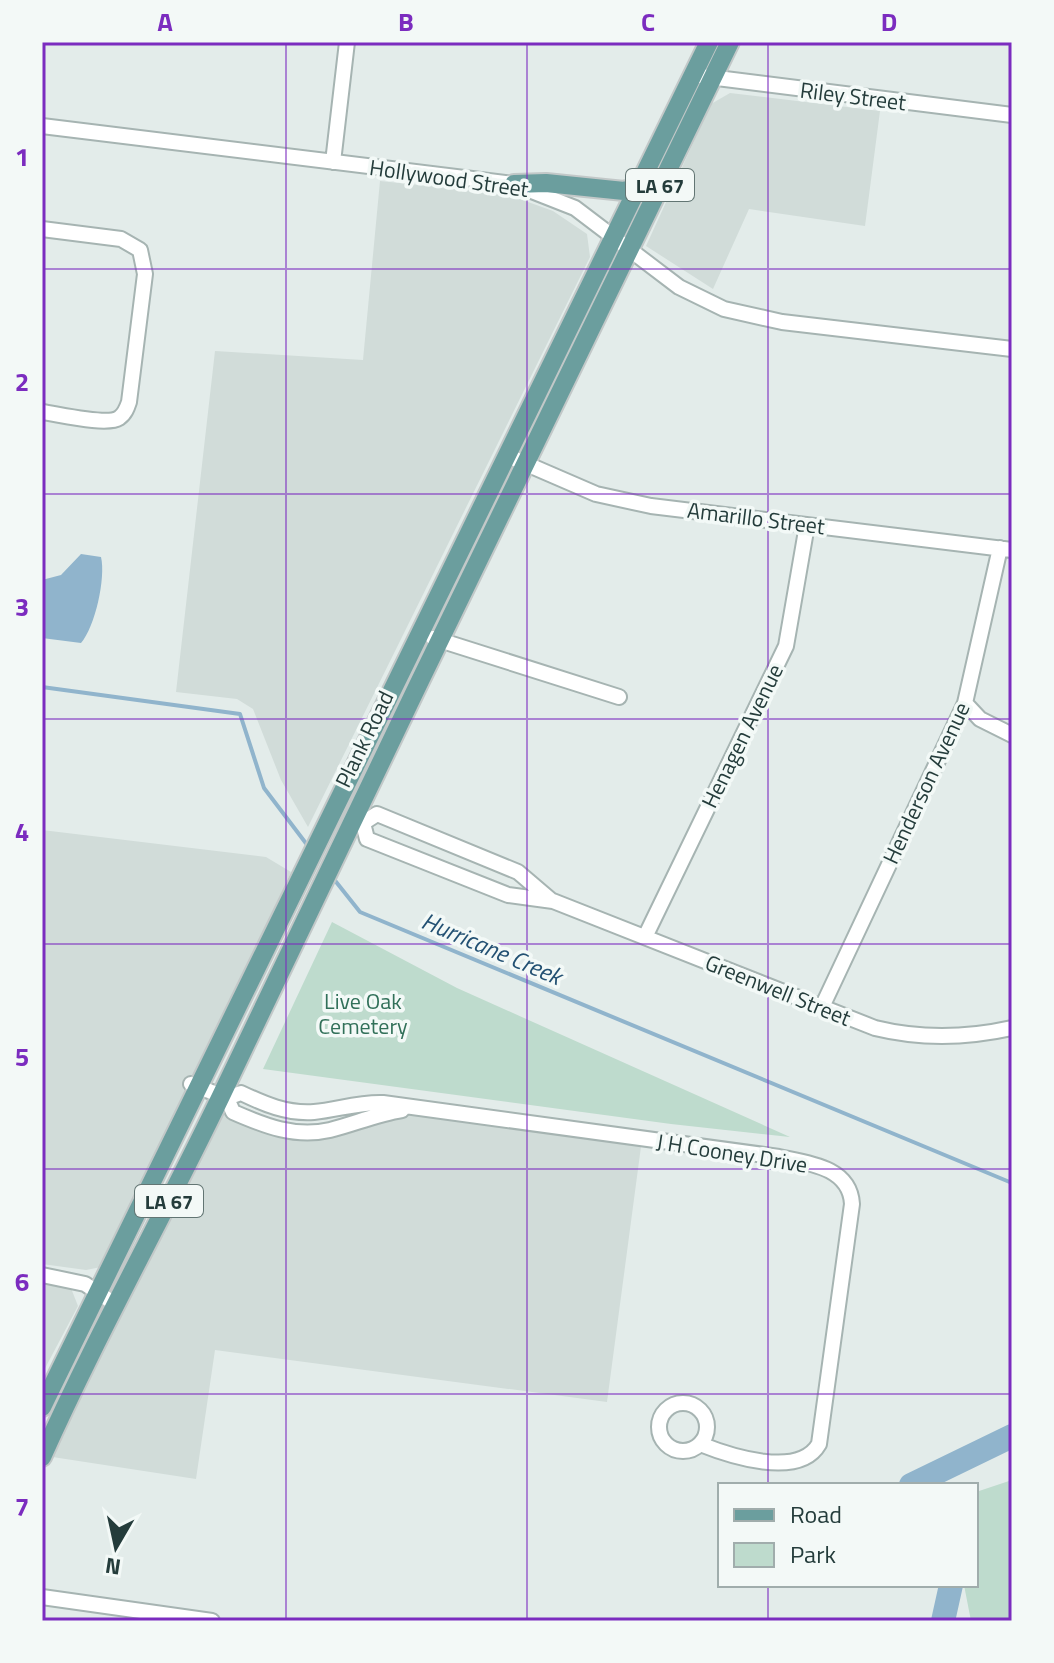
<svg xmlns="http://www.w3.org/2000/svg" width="1054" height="1663" font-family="'Titillium Web',sans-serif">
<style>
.built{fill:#d1dcd9}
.green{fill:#bedbcd}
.water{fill:#90b4cc}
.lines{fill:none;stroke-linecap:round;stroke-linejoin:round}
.stream{stroke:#90b4cc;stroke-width:4}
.river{stroke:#90b4cc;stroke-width:24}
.minor-casing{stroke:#a6b4b2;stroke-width:18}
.major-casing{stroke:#c2c8c8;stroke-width:22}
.minor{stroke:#fff;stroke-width:14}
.major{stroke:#6b9e9e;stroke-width:18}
.grid{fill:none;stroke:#7b2cbf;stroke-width:2;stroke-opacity:0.55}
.labels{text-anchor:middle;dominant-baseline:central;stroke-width:7;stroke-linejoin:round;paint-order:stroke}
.shield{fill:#f3f9f7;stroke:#627573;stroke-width:2}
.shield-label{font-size:20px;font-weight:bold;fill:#243c3b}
.street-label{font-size:22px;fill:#243c3b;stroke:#f3f9f7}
.park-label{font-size:22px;fill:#317059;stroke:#f3f9f7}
.water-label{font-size:24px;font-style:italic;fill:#235173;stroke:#f3f9f7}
.neatline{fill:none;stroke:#7b2cbf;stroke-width:3}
.grid-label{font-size:26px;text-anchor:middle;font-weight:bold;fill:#7b2cbf}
</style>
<rect width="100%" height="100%" fill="#e3ecea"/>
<path class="built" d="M730 93 880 111 865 226 749 209 713 289 646 246 711 104Z
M380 181 506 194 553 211 587 234 590 257 308 827 281 780 253 709 237 699 176 692 215 351 363 360Z
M42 830 266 857 291 872 168 1139 101 1267 86 1270 42 1264Z
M218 1105 317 1132 414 1108 642 1139 607 1402 215 1350 196 1479 46 1456Z
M42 1275 67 1278 78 1306 42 1374Z"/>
<path class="green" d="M332 922 457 988 790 1137 671 1124 263 1069Z
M1012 1480V1621H971L964 1585H976V1492Z"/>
<path class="water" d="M81 554 101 557C106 578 95 627 81 643L42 638V580L61 575Z"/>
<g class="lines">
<path class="stream" d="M42 687 240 714 264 788 308 846
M333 878 360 912 1012 1183"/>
<path class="river" d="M911 1485 1012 1436
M943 1621 951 1585"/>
<defs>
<path id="minor" d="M693 75 1012 115
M42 126 514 184 575 208 679 287 724 309 782 322 1012 349
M333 162 347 42
M42 229 121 239 140 250 145 274 129 402C127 408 125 414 119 418 107 426 58 414 42 412
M515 459 596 494 651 506 1012 550
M433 638 619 697
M965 703 980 719 1012 735
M363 823 367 839 508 895 553 901 875 1028C920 1039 967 1038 1012 1028
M363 823 377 814 518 872 552 901
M645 937 786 646 807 525
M822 1007 965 703 1000 548
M191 1084 227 1098 241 1093C264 1104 287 1114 314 1112 337 1110 358 1102 383 1103L779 1157C808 1163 850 1167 852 1204L819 1444C799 1479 730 1456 700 1444
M227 1098 233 1112C265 1126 295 1138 330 1130 354 1124 377 1114 402 1110
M42 1275 85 1284 115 1304
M659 1427a24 24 0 1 1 48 0a24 24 0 1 1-48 0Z
M42 1597 212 1621"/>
<path id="major" d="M514 184 546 183 624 191 639 187
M42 1407 709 42
M42 1457C97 1334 163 1217 221 1096 389 744 559 392 730 42"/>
</defs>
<use href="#minor" class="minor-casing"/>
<use href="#major" class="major-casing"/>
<use href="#minor" class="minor"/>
<use href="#major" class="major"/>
</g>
<path class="grid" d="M286 42V1621M527 42V1621M768 42V1485M42 269H1012M42 494H1012M42 719H1012M42 944H1012M42 1169H1012M42 1394H1012M768 1585V1621"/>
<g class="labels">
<g class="shield">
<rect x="626" y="169" width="68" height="32" rx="6"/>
<rect x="135" y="1185" width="68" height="32" rx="6"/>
</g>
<g class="shield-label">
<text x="660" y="185">LA 67</text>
<text x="169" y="1201">LA 67</text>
</g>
<g class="street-label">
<text transform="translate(853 96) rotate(7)">Riley Street</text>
<text transform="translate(449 178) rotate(8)">Hollywood Street</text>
<text transform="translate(756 518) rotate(7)">Amarillo Street</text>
<text transform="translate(742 736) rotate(-64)">Henagen Avenue</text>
<text transform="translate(364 739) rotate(-64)">Plank Road</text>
<text transform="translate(926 783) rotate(-65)">Henderson Avenue</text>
<text transform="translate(778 990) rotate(22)">Greenwell Street</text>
<text transform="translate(732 1153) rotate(9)">J H Cooney Drive</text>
</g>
<g class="park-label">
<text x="363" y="1001">Live Oak<tspan x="363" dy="25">Cemetery</tspan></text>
</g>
<g class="water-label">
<text transform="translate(492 948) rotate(23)">Hurricane Creek</text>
</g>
</g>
<rect width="1054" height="1663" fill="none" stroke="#f3f9f7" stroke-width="88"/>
<rect x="718" y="1483" width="260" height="104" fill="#f3f9f7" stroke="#a0adac" stroke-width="2"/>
<rect x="734" y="1509" width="40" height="12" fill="#6b9e9e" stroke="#a0adac" stroke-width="2"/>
<text x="790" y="1523" font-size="24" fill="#243c3b">Road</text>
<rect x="734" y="1543" width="40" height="24" fill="#bedbcd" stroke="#a0adac" stroke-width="2"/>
<text x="790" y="1563" font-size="24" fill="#243c3b">Park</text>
<g transform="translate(116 1547) rotate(189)" stroke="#f3f9f7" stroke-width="6" paint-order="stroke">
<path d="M0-6L14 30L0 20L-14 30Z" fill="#243c3b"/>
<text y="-12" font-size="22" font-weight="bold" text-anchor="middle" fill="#243c3b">N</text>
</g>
<rect x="44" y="44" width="966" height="1575" class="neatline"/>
<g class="grid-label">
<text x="165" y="31">A</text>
<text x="406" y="31">B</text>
<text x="648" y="31">C</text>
<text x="889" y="31">D</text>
<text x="22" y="166">1</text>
<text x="22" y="391">2</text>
<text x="22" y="616">3</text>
<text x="22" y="841">4</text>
<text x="22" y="1066">5</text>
<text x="22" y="1291">6</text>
<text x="22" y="1516">7</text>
</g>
</svg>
